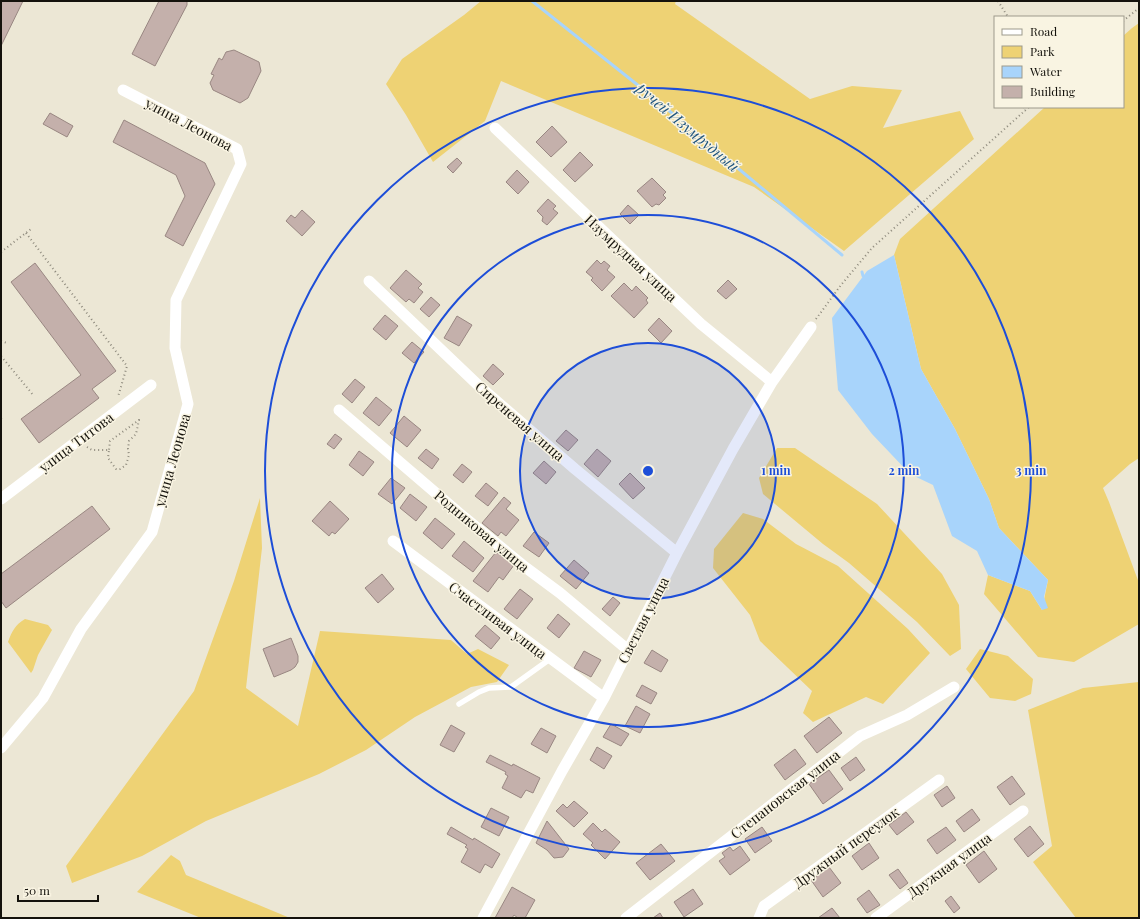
<svg xmlns="http://www.w3.org/2000/svg" width="1140" height="919" font-family="'Playfair Display',serif">
<style>
.green{fill:#eed274}
.water{fill:#a8d4fb}
.lines{fill:none;stroke-linecap:round;stroke-linejoin:round}
.stream{stroke:#a8d4fb;stroke-width:3}
.building{fill:#c4b0ab;stroke:#998782}
.path{stroke:#8e8a7d;stroke-width:2;stroke-dasharray:1 3;stroke-linecap:butt}
.lane{stroke:#fff;stroke-width:5.5}
.street{stroke:#fff;stroke-width:11}
.ring{fill:none;stroke:#1d4ed8;stroke-width:2}
.labels{text-anchor:middle;dominant-baseline:central;stroke-width:3;stroke-linejoin:round;paint-order:stroke}
.street-label{font-size:14px;fill:#14120c;stroke:#f9f4e2}
.water-label{font-size:15px;font-style:italic;fill:#1f557f;stroke:#f9f4e2}
.centre{fill:#1d4ed8;stroke:#f9f4e2;stroke-width:2}
.ring-label{font-size:12px;text-anchor:middle;font-weight:bold;fill:#1d4ed8;stroke:#f9f4e2;stroke-width:3;stroke-linejoin:round;paint-order:stroke}
</style>
<rect width="100%" height="100%" fill="#ece7d5"/>
<path class="green" d="M481 1H676L675 4 810 99 852 86 902 90 883 128 960 111 974 139 844 251 754 187 501 81 485 121 433 162 406 115 386 84 402 59 464 15Z
M1139 23V458L1130 464 1103 488 1109 502 1139 583V624L1074 662 1038 657 984 594 988 575 1030 591 1042 610 1048 580 999 528 989 499 955 429 921 369 894 255 900 239 1045 107H1123V36L1132 28Z
M777 448H795L877 504 942 574 959 605 961 649 950 656 917 622 849 563 823 544 763 494 759 478Z
M260 498 262 548 246 688 298 726 320 631 451 640 467 654 478 649 509 665 497 682 471 687 415 717 366 750 319 774 206 821 142 856 72 883 66 866 194 691 234 581Z
M743 513 763 519 796 544 838 566 908 629 930 653 883 704 866 697 813 722 803 713 812 691 760 641 750 615 713 568 714 549Z
M25 619 48 625 52 630 38 655 33 670 31 673 8 642C12 631 15 625 25 619Z
M980 649 1008 656 1033 679 1031 694 1015 701 990 698 966 669Z
M1139 682V918H1076L1033 862 1052 846 1028 710 1083 688Z
M171 855 180 861 186 875 290 918H201L137 892Z"/>
<path class="water" d="M894 255 921 369 955 429 989 499 999 528 1048 580 1044 597 1048 608 1042 610 1030 591 988 575 977 551 952 536 933 485 910 474 872 434 838 390 832 318 867 271Z"/>
<g class="lines">
<path class="stream" d="M532 1 649 94 842 255
M862 272 863 276"/>
</g>
<path class="building" d="M1 1H23L1 46Z
M159 1H187V5L155 66 132 54Z
M234 50 259 62 261 71 248 98 240 103 213 90 210 83 214 75 211 74 219 58 222 60 226 52Z
M50 113 73 126 67 137 43 124Z
M124 120 205 163 215 184 183 246 165 236 185 196 176 175 113 142Z
M552 126 567 142 551 157 536 142Z
M580 152 593 165 575 182 563 170Z
M457 158 462 163 453 173 447 167Z
M517 170 529 182 518 194 506 182Z
M652 178 666 192 663 195 666 198 659 205 656 204 652 207 637 191Z
M548 199 556 206 553 209 558 213 547 225 542 221 543 217 537 211Z
M628 205 639 215 630 224 620 214Z
M302 210 315 222 302 236 286 221 291 215 295 218Z
M597 260 601 264 604 261 610 266 607 270 615 277 602 291 591 280 593 278 586 272Z
M35 263 116 371 92 389 99 398 39 443 21 419 81 375 11 282Z
M406 270 422 284 418 288 423 292 414 303 409 299 406 302 390 288Z
M728 280 737 289 726 299 717 291Z
M624 283 632 291 636 286 648 298 646 300 648 303 634 318 611 296Z
M431 297 440 305 429 317 420 309Z
M385 315 398 326 386 340 373 329Z
M457 316 472 325 459 346 444 338Z
M659 318 672 331 661 343 648 330Z
M412 342 424 352 414 363 402 353Z
M493 364 504 374 493 385 483 376Z
M355 379 365 387 352 403 342 394Z
M376 397 392 410 379 426 363 413Z
M404 416 421 430 407 447 390 433Z
M566 430 578 440 568 451 556 441Z
M335 434 342 439 334 449 327 444Z
M426 449 439 459 432 469 418 458Z
M597 449 611 461 598 477 584 464Z
M359 451 374 462 363 476 349 465Z
M544 461 556 472 546 484 533 473Z
M462 464 472 472 463 483 453 475Z
M630 473 645 488 633 499 619 484Z
M391 478 405 488 392 504 378 494Z
M486 483 498 493 488 506 475 496Z
M410 494 427 507 416 521 400 508Z
M504 497 511 503 506 509 519 520 506 536 501 532 498 536 482 523Z
M330 501 349 519 335 534 332 532 329 536 312 521Z
M92 506 110 529 6 608 1 601V574Z
M435 518 455 534 442 549 423 533Z
M534 532 549 543 539 557 523 546Z
M464 541 484 558 473 572 452 556Z
M496 552 514 565 503 580 499 577 488 592 473 581Z
M574 560 589 573 576 589 560 576Z
M382 574 394 589 378 603 365 588Z
M520 589 533 599 517 619 504 609Z
M613 597 620 603 610 616 602 609Z
M558 614 570 624 559 638 547 628Z
M485 625 500 638 491 649 475 636Z
M291 638 298 656V662L295 667 291 670 274 677 263 649Z
M652 650 668 660 661 672 644 663Z
M584 651 601 660 591 677 574 668Z
M642 685 657 693 651 704 636 696Z
M636 706 650 714 640 733 625 726Z
M829 717 842 733 817 753 804 736Z
M611 724 629 734 621 746 603 737Z
M451 725 465 733 454 752 440 745Z
M541 728 556 736 547 753 531 744Z
M597 747 612 756 604 769 590 760Z
M795 749 806 764 785 780 774 765Z
M490 755 512 766 513 764 540 778 533 793 526 790 521 798 502 788 508 776 505 774 506 772 486 762Z
M856 757 865 770 850 781 841 768Z
M829 770 843 789 823 804 809 784Z
M1012 776 1025 794 1010 805 997 787Z
M947 786 955 798 942 807 934 795Z
M574 801 588 813 574 827 556 811 563 804 567 808Z
M491 808 509 817 499 836 481 827Z
M972 809 980 820 964 832 956 821Z
M906 812 914 822 897 835 889 825Z
M547 821 569 849 563 857 554 858 547 850 536 843Z
M593 823 602 832 605 829 620 842 605 859 591 845 593 843 583 834Z
M1030 826 1044 844 1028 857 1014 839Z
M451 827 473 840 474 838 500 854 492 868 485 864 480 873 461 862 468 849 465 847 467 845 447 834Z
M762 827 772 841 755 853 745 839Z
M946 827 956 840 937 854 927 840Z
M869 843 879 858 862 870 852 856Z
M661 844 675 861 650 880 636 863Z
M740 846 750 860 730 875 719 861 725 857 722 853 730 847 733 851Z
M984 851 997 869 979 883 966 865Z
M829 867 841 883 823 897 811 880Z
M898 869 908 883 900 889 889 875Z
M512 887 535 900 525 918H518L514 915 512 918H495Z
M693 889 703 904 684 917 674 902Z
M869 890 880 905 867 913 857 899Z
M951 896 960 908 954 913 945 901Z
M832 908 840 918H818Z
M660 913 663 918H653Z"/>
<g class="lines">
<path class="path" d="M998 1 1008 17
M1123 21 1139 8
M1024 107 1025 111
M26 233 127 366 118 397
M1 252 31 229
M816 319 841 285 872 248 1029 107
M1 341 7 343
M1 356 34 396
M1 418 2 420
M87 447 92 450H109L108 458 116 469H120L126 465 129 455 128 449 129 441 136 434 139 420 110 441 109 450"/>
<path class="lane" d="M459 704 479 692 489 688 511 687 550 659"/>
<path class="street" d="M495 128 701 324 772 382
M369 281 479 386 575 469 677 553
M339 410 459 513 525 567 560 593 628 650
M1 499 151 385
M393 541 604 698
M1 748 43 698 81 629 152 532 188 404 175 348 176 300 241 164 237 149 123 90
M483 918 562 771 604 698 677 553 733 449 772 382 811 327
M626 918 860 736 907 715 954 687
M759 918 764 906 939 780
M876 918 1023 811"/>
</g>
<circle cx="648" cy="471" r="128" fill="#1d4ed8" fill-opacity=".12"/>
<g class="ring">
<circle cx="648" cy="471" r="128"/>
<circle cx="648" cy="471" r="256"/>
<circle cx="648" cy="471" r="383"/>
</g>
<g class="labels">
<g class="street-label">
<text transform="translate(189 124) rotate(28)">улица Леонова</text>
<text transform="translate(631 258) rotate(43)">Изумрудная улица</text>
<text transform="translate(520 421) rotate(41)">Сиреневая улица</text>
<text transform="translate(76 442) rotate(-37)">улица Титова</text>
<text transform="translate(172 460) rotate(-74)">улица Леонова</text>
<text transform="translate(482 531) rotate(40)">Родниковая улица</text>
<text transform="translate(498 620) rotate(37)">Счастливая улица</text>
<text transform="translate(643 620) rotate(-63)">Светлая улица</text>
<text transform="translate(785 794) rotate(-38)">Степановская улица</text>
<text transform="translate(846 847) rotate(-36)">Дружный переулок</text>
<text transform="translate(949 865) rotate(-36)">Дружная улица</text>
</g>
<g class="water-label">
<text transform="translate(688 127) rotate(40)">ручей Изумрудный</text>
</g>
</g>
<circle cx="648" cy="471" r="6" class="centre"/>
<g class="ring-label">
<text x="776" y="475">1 min</text>
<text x="904" y="475">2 min</text>
<text x="1031" y="475">3 min</text>
</g>
<rect width="1140" height="919" fill="none" stroke="#14120c" stroke-width="4"/>
<rect x="994" y="16" width="130" height="92" fill="#f9f4e2" stroke="#9d9a8c"/>
<rect x="1002" y="29" width="20" height="6" fill="#ffffff" stroke="#9d9a8c"/>
<text x="1030" y="36" font-size="12" fill="#14120c">Road</text>
<rect x="1002" y="46" width="20" height="12" fill="#eed274" stroke="#9d9a8c"/>
<text x="1030" y="56" font-size="12" fill="#14120c">Park</text>
<rect x="1002" y="66" width="20" height="12" fill="#a8d4fb" stroke="#9d9a8c"/>
<text x="1030" y="76" font-size="12" fill="#14120c">Water</text>
<rect x="1002" y="86" width="20" height="12" fill="#c4b0ab" stroke="#9d9a8c"/>
<text x="1030" y="96" font-size="12" fill="#14120c">Building</text>
<path d="M18 895v6h80v-6" fill="none" stroke="#14120c" stroke-width="2"/>
<text x="24" y="895" font-size="12" fill="#14120c" stroke="#f9f4e2" stroke-width="3" paint-order="stroke">50 m</text>
</svg>
